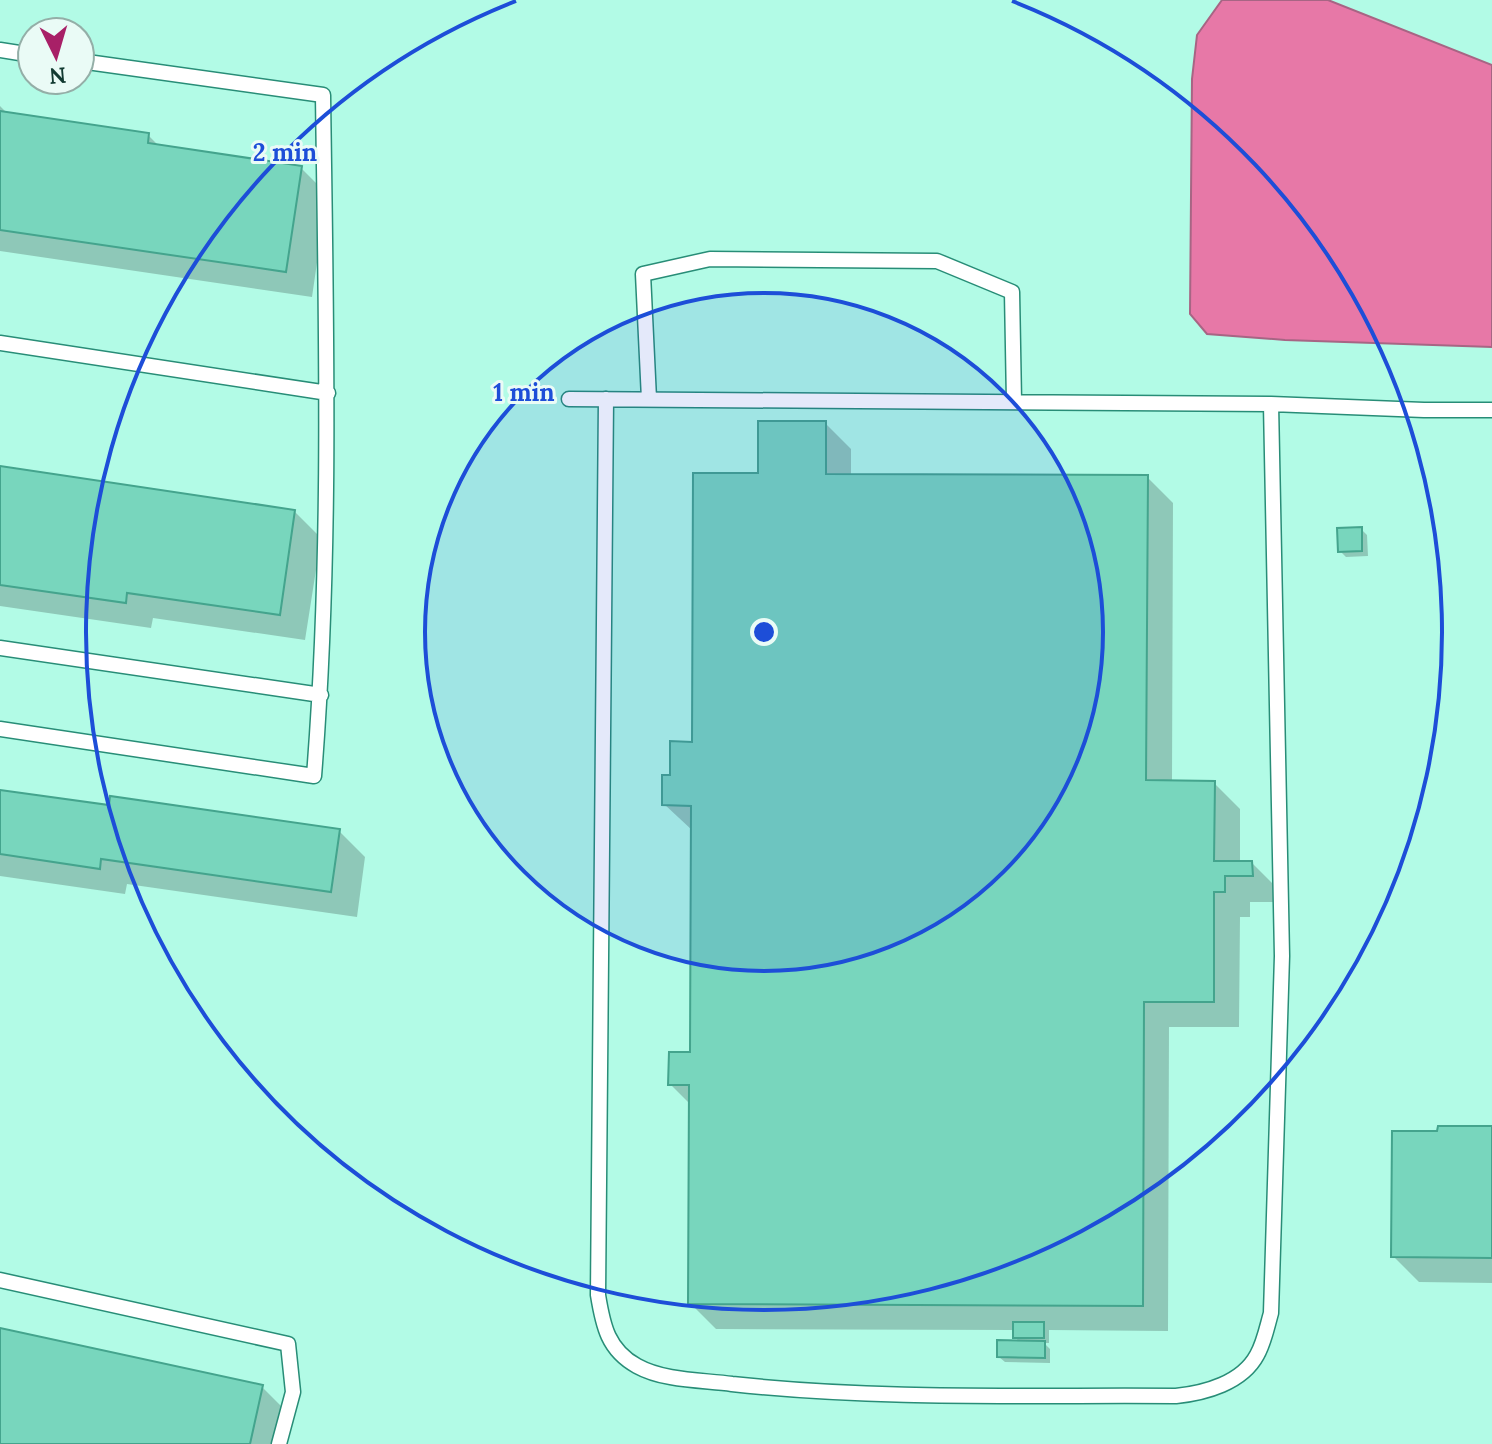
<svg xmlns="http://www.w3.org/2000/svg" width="1492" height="1444" font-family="Lora,serif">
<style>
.water{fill:#e778a7;stroke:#a76584;stroke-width:2}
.shadow{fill:#0003}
.building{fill:#78d6bd;stroke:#44a48d;stroke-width:2}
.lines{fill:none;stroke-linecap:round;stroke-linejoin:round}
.service-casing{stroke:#288d77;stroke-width:17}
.service{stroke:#fff;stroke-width:14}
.ring{fill:none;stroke:#1d4ed8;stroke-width:4}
.centre{fill:#1d4ed8;stroke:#eafbf6;stroke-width:4}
.ring-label{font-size:24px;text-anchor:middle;font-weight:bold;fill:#1d4ed8;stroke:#eafbf6;stroke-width:6;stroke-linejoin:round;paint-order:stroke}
</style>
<rect width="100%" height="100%" fill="#b2fbe6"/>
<path class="water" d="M1222 0H1328L1492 65V347L1285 340 1207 334 1190 314 1192 79 1197 35Z"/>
<path class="shadow" d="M0 106 9 115 148 135 160 147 301 168 327 194 312 297 0 251Z
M825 423 851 449V476L1147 477 1173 503 1172 782 1214 783 1240 809V863H1252L1278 889V902H1250V917H1240L1239 1027H1169L1168 1331 1049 1330V1343H1044L1050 1349V1363L1005 1362 999 1357 1020 1343 1015 1337V1330L716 1329 690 1303 691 1105 670 1084 692 1054 693 831 664 804 672 777 694 744 760 475Z
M0 468 295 512 321 538 305 640 153 618 151 628 0 606Z
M1361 529 1367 535 1368 556 1346 557 1340 551Z
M0 791 111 807 339 831 365 857 357 917 127 884 125 894 0 876Z
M1492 1128V1283L1419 1282 1393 1256 1439 1133Z
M0 1330 262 1387 288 1413 281 1444H0Z"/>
<path class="building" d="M0 111 149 133 148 143 302 166 286 272 0 230Z
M758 421H826V474L1148 475 1146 780 1215 781 1214 861H1252L1253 876H1225V892H1214V1002H1144L1143 1306 688 1304 689 1085H668L669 1052H690L691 806 662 805V775H670V741L692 742 693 473H758Z
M0 466 295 510 280 615 127 593 126 603 0 585Z
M1362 527V551L1338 552 1337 528Z
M0 790 109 805 110 796 340 829 331 892 101 859 100 869 0 854Z
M1438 1126H1492V1258L1391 1257 1392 1131H1437Z
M1013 1322H1044V1338H1013Z
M0 1328 263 1385 250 1444H0Z
M997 1340 1045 1341V1358L997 1357Z"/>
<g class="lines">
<defs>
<path id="service" d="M0 50 32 55
M0 343 328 393
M569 399 1271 404 1424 410H1492
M606 399 598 1295C603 1326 608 1350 637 1366 664 1381 702 1380 732 1384 879 1400 1028 1395 1176 1396 1205 1393 1242 1383 1257 1355 1264 1343 1267 1327 1271 1313L1282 956 1271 404
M649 399 643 274 710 259 937 261 1012 292 1014 402
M0 648 321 695
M0 729 314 776C332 550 326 322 323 95L80 61
M0 1280 288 1344 293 1392 279 1444"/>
</defs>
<use href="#service" class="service-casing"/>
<use href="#service" class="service"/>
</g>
<circle cx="764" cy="632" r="339" fill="#1d4ed8" fill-opacity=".12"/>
<g class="ring">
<circle cx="764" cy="632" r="339"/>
<path d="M1012 1A678 678 0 1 1 516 1"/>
</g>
<circle cx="764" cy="632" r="12" class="centre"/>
<g class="ring-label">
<text x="285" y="161">2 min</text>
<text x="524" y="401">1 min</text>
</g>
<g transform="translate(56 56) rotate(175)"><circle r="38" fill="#eafbf6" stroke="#94aea7" stroke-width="2"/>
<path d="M0-6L14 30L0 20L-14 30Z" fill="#a82067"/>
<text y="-12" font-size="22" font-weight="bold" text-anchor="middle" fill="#123a31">N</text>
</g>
</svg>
